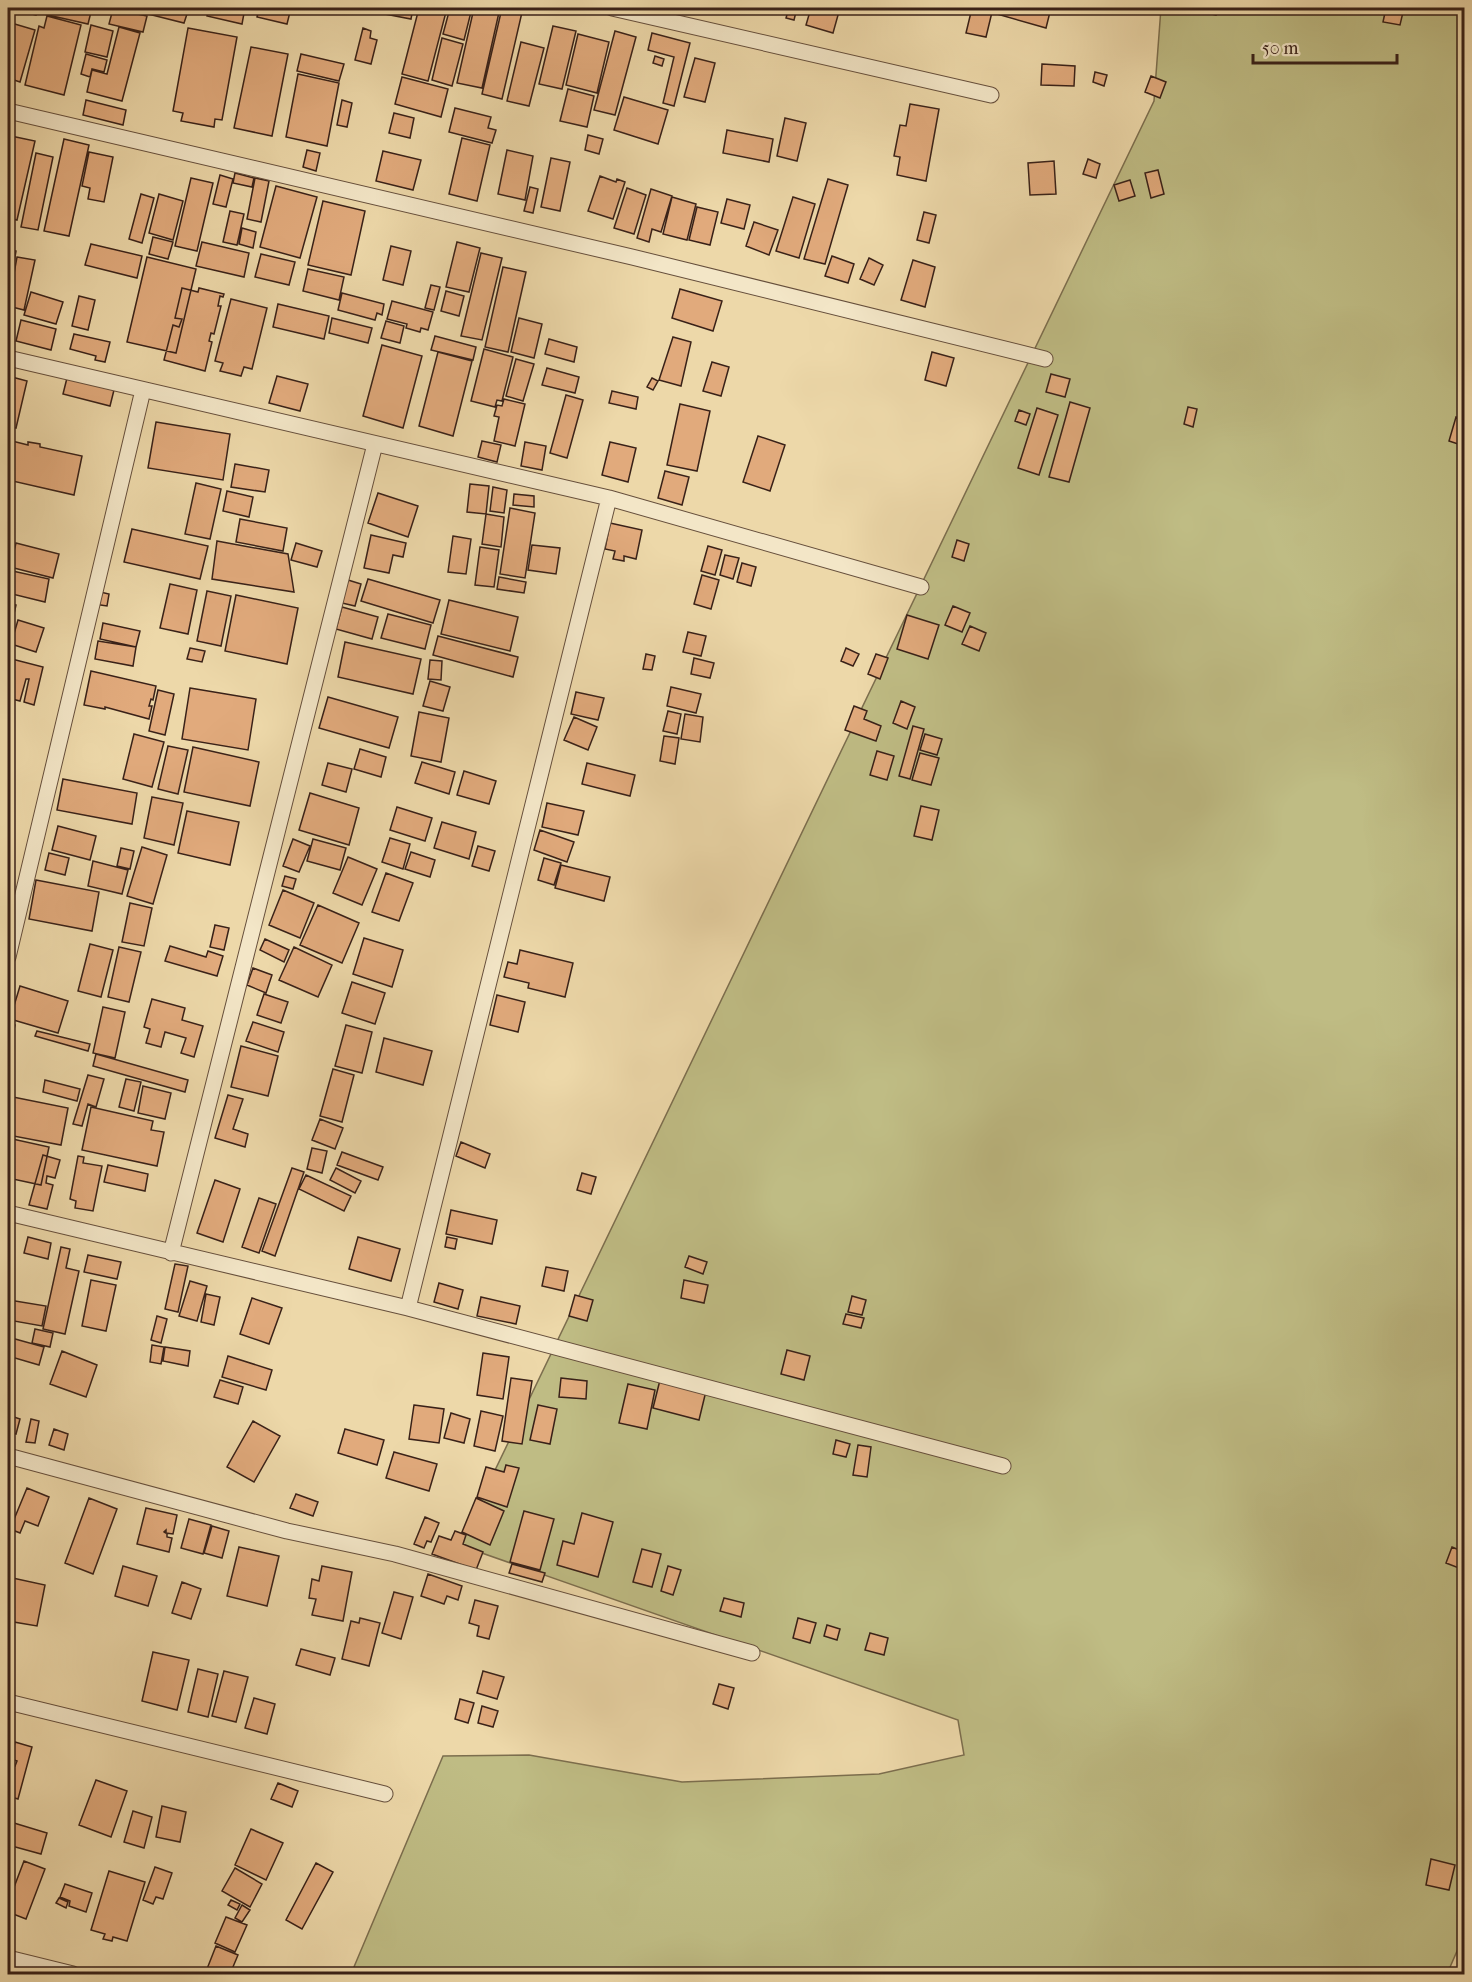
<svg xmlns="http://www.w3.org/2000/svg" width="1472" height="1982" font-family="'IM FELL French Canon',serif">
<style>
.green{fill:#bfbc84;stroke:#7c6e4e;stroke-width:1.5}
.building{fill:#e1aa7c;stroke:#392118;stroke-width:1.5}
.lines{fill:none;stroke-linecap:round;stroke-linejoin:round}
.minor-casing{stroke:#664f3c;stroke-width:17}
.minor{stroke:#f3e6c7;stroke-width:15}
</style>
<rect width="100%" height="100%" fill="#edd8a9"/>
<filter id="stains"><feTurbulence type="fractalNoise" baseFrequency=".00333" numOctaves="4"/><feColorMatrix values="0 0 0 0 .2 0 0 0 0 .09 0 0 0 0 .02 0 0 0 .5 -.17"/></filter>
<radialGradient id="worn" r=".72"><stop offset=".6" stop-color="#630" stop-opacity="0"/><stop offset="1" stop-color="#630" stop-opacity=".3"/></radialGradient>
<path class="green" d="M1161 8H1464V1935L1447 1974H351L443 1756 529 1755 682 1782 879 1774 964 1755 958 1720 459 1545 1154 101Z"/>
<path class="building" d="M8 8H37L36 15Z
M40 8H92L88 24 39 13Z
M150 8H175L188 11 184 23 148 14Z
M209 8H245L242 24 207 16Z
M259 8H291L287 24 257 17Z
M370 8H413L411 19 369 11Z
M419 8H443V11L446 12 428 81 402 74Z
M450 8H472L464 40 443 34Z
M474 8H500L482 88 457 83Z
M502 8H523L502 99 482 94Z
M789 8H797L794 20 786 18Z
M811 8H840L833 33 806 25Z
M972 8H993L986 37 966 33Z
M999 8H1051L1046 28 997 14Z
M1204 8H1217L1216 15 1203 12Z
M1386 8H1404L1400 25 1383 22Z
M113 9 147 16 143 32 109 24Z
M47 16 81 25 64 95 25 85 39 26 44 28Z
M8 22 35 30 20 82 8 78Z
M91 25 113 31 107 57 85 52Z
M553 26 576 31 562 89 539 84Z
M119 27 140 33 122 101 87 92 92 70 107 74Z
M188 28 237 37 222 120 215 119 214 127 181 121 183 113 173 111Z
M363 28 371 31 370 38 377 40 371 64 355 60Z
M615 31 636 37 615 115 594 110Z
M652 33 690 43 674 106 663 103 674 57 648 50Z
M578 34 609 42 597 93 566 85Z
M442 38 463 44 452 86 432 80Z
M521 42 544 48 529 106 507 101Z
M251 47 288 54 272 136 234 128Z
M86 54 107 60 104 72 92 69 90 77 81 74Z
M301 54 344 64 339 81 297 71Z
M655 56 664 59 662 66 653 63Z
M695 58 715 63 705 102 684 97Z
M1042 64 1075 66 1074 86 1041 85Z
M1095 72 1107 75 1104 86 1093 82Z
M298 74 339 83 327 146 286 137Z
M1151 76 1166 82 1160 98 1145 92Z
M402 77 448 89 441 117 395 104Z
M568 89 594 96 587 127 560 121Z
M624 97 668 110 658 144 614 130Z
M86 100 126 110 123 125 83 115Z
M342 100 352 103 347 127 337 125Z
M910 104 939 109 926 181 897 175 900 157 894 156 900 125 906 126Z
M455 108 491 117 488 128 496 130 492 143 449 132Z
M394 113 414 118 410 138 389 133Z
M785 118 806 123 797 161 777 156Z
M727 130 773 139 769 162 723 153Z
M588 135 603 139 599 154 585 150Z
M11 136 35 141 17 220 8 218V152Z
M462 138 490 145 477 201 449 194Z
M64 139 89 145 69 236 44 231Z
M307 150 320 153 316 171 303 167Z
M507 150 533 156 525 200 498 194Z
M383 151 421 160 413 190 376 181Z
M89 152 113 157 104 202 88 199 90 188 82 186Z
M36 153 53 157 38 230 21 227Z
M551 158 570 162 560 211 541 207Z
M1088 159 1100 164 1096 178 1083 174Z
M1054 161 1056 194 1030 195 1028 163Z
M1158 170 1164 194 1151 198 1145 173Z
M235 173 254 178 252 187 233 183Z
M220 175 233 179 226 207 213 204Z
M600 176 616 182 617 179 625 182 613 219 588 211Z
M191 178 213 183 197 251 175 246Z
M255 178 269 181 261 222 247 219Z
M828 179 848 185 825 264 804 259Z
M1130 180 1135 196 1119 201 1114 185Z
M276 186 317 197 300 258 260 247Z
M530 187 538 189 533 213 524 211Z
M627 188 646 195 634 234 614 228Z
M651 189 672 196 661 232 652 229 649 242 637 238Z
M141 194 154 198 142 243 129 239Z
M159 194 183 201 173 240 149 233Z
M672 197 696 204 687 240 663 234Z
M793 197 815 204 799 258 776 251Z
M727 199 750 205 744 229 721 223Z
M323 201 365 211 351 275 308 265Z
M697 207 718 212 710 245 689 240Z
M230 211 244 214 237 245 223 242Z
M924 212 936 215 929 243 917 240Z
M754 222 778 230 769 255 746 246Z
M242 228 256 232 253 248 239 244Z
M153 237 173 242 168 259 149 254Z
M202 242 249 253 244 277 196 266Z
M457 242 480 248 469 292 446 287Z
M91 244 142 256 137 278 85 265Z
M391 246 411 251 403 285 383 280Z
M8 249 16 251 8 298Z
M481 253 502 258 482 340 461 336Z
M261 254 295 262 289 285 255 277Z
M832 256 854 264 848 283 825 276Z
M17 257 35 260 24 310 8 306Z
M147 257 196 269 176 353 127 342Z
M869 258 883 265 874 285 860 279Z
M913 260 935 267 925 307 901 300Z
M503 267 526 272 508 352 485 347Z
M308 269 344 277 339 300 303 291Z
M431 285 440 287 434 310 425 308Z
M182 288 198 292 199 288 224 294 223 297 220 296 218 306H221L214 334 211 333 209 341 212 342 205 371 164 360 173 325 179 327 182 319 175 318Z
M680 289 722 301 713 331 672 318Z
M446 291 464 296 459 316 441 311Z
M31 292 63 302 56 324 24 315Z
M342 293 384 304 382 315 377 313 375 320 338 310Z
M79 296 95 300 88 330 72 326Z
M231 299 267 308 252 369 244 367 241 376 220 371 223 363 215 361Z
M392 301 433 312 428 330 421 328 420 332 406 328 407 324 387 319Z
M278 304 329 316 324 339 273 327Z
M332 318 372 328 368 343 329 333Z
M519 318 542 324 534 358 511 352Z
M21 320 56 329 51 350 16 341Z
M386 321 404 326 400 343 381 338Z
M74 334 110 342 105 362 95 360 96 356 70 349Z
M435 336 476 347 473 360 431 350Z
M673 337 691 342 681 386 659 380Z
M549 339 577 347 574 362 545 354Z
M382 345 422 356 403 428 363 416Z
M484 349 513 357 502 401 497 400 495 407 471 401Z
M438 352 472 361 453 436 419 426Z
M932 352 954 358 946 386 925 380Z
M516 359 534 364 523 401 506 396Z
M712 362 729 367 721 396 703 391Z
M547 368 579 377 575 393 542 385Z
M1051 374 1070 379 1065 397 1046 392Z
M277 376 308 384 300 411 269 403Z
M12 377 27 381 16 428 8 426V396Z
M67 378 114 390 110 406 63 394Z
M652 378 658 381 653 390 647 387Z
M612 391 638 397 636 409 609 403Z
M566 395 583 400 567 458 550 453Z
M504 399 525 404 515 446 494 441 499 417 494 416 497 405 502 406Z
M1070 402 1090 408 1069 482 1049 477Z
M680 404 710 411 697 471 667 465Z
M1188 407 1197 409 1193 427 1184 424Z
M1037 408 1058 415 1039 475 1018 468Z
M1019 410 1030 414 1026 425 1015 421Z
M1456 417 1464 420V446L1449 441Z
M156 422 230 434 223 480 148 468Z
M8 431 14 433 12 441 28 445V442L40 444V447L82 456 74 495 8 480Z
M758 436 785 445 770 491 743 482Z
M482 441 501 445 497 462 478 457Z
M525 442 546 446 542 470 521 466Z
M610 442 636 448 628 482 602 475Z
M235 464 269 470 265 492 231 487Z
M665 471 689 477 682 505 658 498Z
M196 483 221 489 210 539 185 534Z
M470 484 489 486 486 514 467 512Z
M493 487 507 490 504 513 490 511Z
M227 491 253 497 249 517 223 511Z
M378 493 418 506 408 537 368 523Z
M514 494 534 496V507L513 505Z
M510 508 535 513 525 578 500 574Z
M486 514 504 517 501 547 482 544Z
M240 519 287 528 283 551 236 542Z
M610 523 642 530 636 559 624 556V561L613 559 615 551 605 549Z
M132 529 208 546 200 579 124 562Z
M371 535 406 543 403 557 393 555 389 573 364 568Z
M453 536 471 539 466 574 448 572Z
M957 540 969 544 964 561 952 557Z
M217 541 288 554 294 592 212 579Z
M16 543 59 554 53 578 10 567Z
M296 543 322 551 317 567 291 560Z
M532 545 560 548 556 574 528 570Z
M708 546 722 550 715 575 701 571Z
M480 547 499 550 494 587 475 585Z
M725 555 739 558 733 579 720 575Z
M742 563 756 567 751 586 737 582Z
M8 570 49 579 45 602 8 593Z
M702 575 719 580 711 609 694 604Z
M499 577 526 582 524 593 497 589Z
M368 579 440 600 433 623 361 601Z
M348 580 361 584 355 606 342 603Z
M170 584 197 590 188 634 160 628Z
M96 591 109 594 107 606 94 604Z
M207 591 231 596 221 646 197 641Z
M236 595 298 608 287 664 225 651Z
M449 600 518 617 510 651 441 634Z
M8 603 16 605 11 627 8 626Z
M953 606 970 613 962 632 945 625Z
M342 607 378 617 372 639 336 629Z
M388 614 431 625 425 649 381 638Z
M907 615 939 625 928 659 897 649Z
M18 620 44 628 36 652 11 644Z
M103 623 140 631 136 647 100 639Z
M970 626 986 633 979 651 962 644Z
M688 632 706 636 701 656 683 652Z
M438 636 518 657 513 677 433 655Z
M98 641 136 647 133 666 95 659Z
M345 642 421 659 413 694 338 677Z
M190 648 205 651 202 662 187 659Z
M846 648 859 654 853 666 841 661Z
M646 654 655 656 652 670 643 669Z
M876 654 888 658 880 679 868 674Z
M8 658 43 667 34 705 24 702 29 679H26L20 701 8 698Z
M694 658 714 663 710 678 691 674Z
M430 660 442 661 441 680 428 679Z
M91 671 156 686 153 700 151 699 149 706H152L149 719 105 707V709L84 705Z
M430 681 450 687 443 711 423 706Z
M671 687 701 694 696 713 667 706Z
M190 688 256 699 248 750 182 739Z
M158 690 174 694 165 735 149 731Z
M576 692 604 698 598 720 571 714Z
M328 697 398 717 389 748 319 728Z
M901 701 915 707 907 729 893 723Z
M854 706 867 711 864 719 881 726 876 741 845 730Z
M668 711 681 714 677 734 663 731Z
M419 712 449 718 441 762 411 756Z
M685 714 703 717 700 742 681 739Z
M574 717 597 727 588 750 564 740Z
M913 726 924 729 910 779 899 776Z
M134 734 164 742 152 787 123 779Z
M925 734 942 739 937 755 920 750Z
M664 736 679 738 675 764 660 761Z
M168 746 188 750 178 794 158 789Z
M193 747 259 762 250 806 184 792Z
M360 749 386 757 381 777 354 769Z
M877 751 894 756 887 780 870 775Z
M920 753 939 758 931 785 912 780Z
M422 762 455 772 449 794 415 783Z
M328 763 352 769 346 792 322 785Z
M587 763 635 775 630 796 582 784Z
M464 771 496 781 489 804 457 795Z
M63 779 137 793 132 824 57 810Z
M310 793 359 808 349 845 299 830Z
M152 797 183 803 174 845 144 838Z
M547 803 584 811 578 835 542 827Z
M921 806 939 810 932 840 914 836Z
M397 807 432 818 425 841 390 830Z
M187 811 239 822 230 865 178 853Z
M442 822 476 832 469 859 434 848Z
M58 826 96 836 90 860 52 850Z
M540 830 574 842 567 862 534 850Z
M390 838 410 844 403 869 382 862Z
M293 839 310 846 299 872 283 866Z
M313 839 346 848 340 870 307 861Z
M478 846 495 851 489 871 472 866Z
M142 847 167 855 153 904 127 896Z
M121 848 134 851 130 869 117 866Z
M411 852 435 860 430 877 405 869Z
M49 853 69 858 65 875 45 870Z
M348 857 377 869 362 905 333 893Z
M544 858 561 863 554 885 538 880Z
M93 861 128 870 122 894 88 886Z
M561 865 610 877 604 901 555 888Z
M386 873 413 883 399 921 372 912Z
M285 876 296 879 293 889 282 886Z
M36 880 99 892 92 931 29 919Z
M283 890 314 903 300 938 269 925Z
M130 903 152 908 144 946 122 942Z
M318 905 359 923 342 963 300 945Z
M215 925 229 928 224 950 210 947Z
M364 938 403 950 392 987 353 974Z
M265 939 289 950 284 962 260 950Z
M90 944 113 950 101 997 78 991Z
M170 946 206 957 208 951 223 956 217 976 165 961Z
M119 947 141 952 129 1002 108 997Z
M294 947 332 965 318 997 279 980Z
M520 950 573 963 565 997 528 988 529 983 504 977 508 962 517 964Z
M253 968 272 975 266 993 247 985Z
M352 982 385 993 375 1024 342 1013Z
M20 986 68 1001 58 1033 10 1019Z
M264 994 288 1002 281 1023 257 1015Z
M497 995 525 1002 518 1032 490 1025Z
M152 999 185 1008 182 1020 203 1026 194 1057 181 1053 186 1038 165 1032 161 1047 146 1043 150 1029 144 1027Z
M103 1007 125 1012 115 1058 93 1053Z
M253 1022 284 1032 278 1052 246 1041Z
M8 1023 15 1025 10 1046H8Z
M346 1025 372 1032 362 1073 335 1066Z
M37 1031 90 1044 88 1051 35 1036Z
M384 1038 432 1051 423 1085 376 1072Z
M241 1046 278 1056 268 1096 231 1087Z
M96 1054 188 1080 185 1092 93 1066Z
M333 1069 354 1075 342 1122 320 1116Z
M88 1075 104 1079 96 1107 88 1104 82 1126 73 1124Z
M126 1079 141 1082 134 1111 119 1107Z
M45 1080 80 1089 77 1101 43 1092Z
M143 1086 171 1093 165 1119 138 1113Z
M228 1095 243 1099 233 1129 248 1134 245 1147 215 1138Z
M8 1096 68 1108 61 1145 8 1135Z
M91 1107 153 1121 151 1130 164 1132 157 1166 82 1150Z
M320 1119 343 1128 335 1149 312 1140Z
M8 1138 49 1147 41 1185 8 1178Z
M461 1142 490 1154 485 1168 456 1156Z
M312 1148 327 1151 322 1173 307 1169Z
M342 1152 383 1167 378 1180 337 1165Z
M43 1155 60 1160 55 1178 47 1176 46 1183 53 1185 47 1209 29 1205Z
M78 1156 84 1157 83 1163 102 1166 93 1211 75 1208 76 1201 70 1199Z
M108 1165 148 1174 145 1191 104 1182Z
M292 1168 304 1172 275 1256 262 1251Z
M336 1168 361 1181 355 1193 330 1180Z
M582 1173 596 1177 591 1194 577 1190Z
M306 1175 351 1196 344 1211 299 1189Z
M215 1180 240 1189 223 1242 197 1233Z
M259 1198 276 1204 259 1253 242 1247Z
M451 1210 497 1220 492 1244 446 1234Z
M28 1237 51 1243 48 1259 24 1253Z
M358 1237 400 1249 391 1281 349 1269Z
M447 1237 457 1239 455 1249 445 1247Z
M8 1240 14 1241 12 1253 8 1252Z
M61 1247 70 1249 66 1268 79 1271 65 1334 43 1329Z
M8 1254 14 1256 8 1284Z
M88 1255 121 1262 117 1279 84 1272Z
M689 1256 707 1262 703 1274 685 1267Z
M175 1264 188 1266 178 1312 165 1309Z
M546 1267 568 1271 564 1291 542 1286Z
M91 1280 116 1285 106 1331 82 1326Z
M684 1280 708 1285 704 1303 681 1298Z
M190 1281 207 1286 197 1321 179 1316Z
M439 1283 463 1290 458 1309 434 1302Z
M206 1294 220 1297 214 1325 201 1322Z
M575 1295 593 1300 587 1321 569 1316Z
M852 1296 866 1300 862 1315 848 1312Z
M481 1297 520 1306 516 1324 477 1316Z
M252 1298 282 1308 269 1344 240 1334Z
M9 1300 46 1306 42 1326 8 1320Z
M846 1314 864 1318 861 1328 843 1324Z
M157 1316 167 1319 161 1343 151 1340Z
M35 1329 53 1333 50 1347 32 1343Z
M8 1337 44 1347 39 1365 8 1356Z
M152 1345 164 1347 161 1364 150 1362Z
M165 1347 190 1351 188 1366 163 1361Z
M787 1350 810 1356 804 1380 781 1374Z
M62 1351 97 1365 86 1397 50 1384Z
M483 1353 509 1357 503 1399 477 1395Z
M228 1356 272 1370 266 1390 222 1377Z
M511 1378 532 1381 522 1444 502 1441Z
M561 1378 587 1381 586 1399 559 1397Z
M220 1380 243 1387 238 1404 214 1397Z
M660 1380 706 1391 699 1420 653 1408Z
M628 1384 655 1390 647 1429 619 1423Z
M414 1405 444 1409 439 1443 409 1439Z
M538 1405 557 1409 550 1444 530 1440Z
M481 1411 503 1416 495 1451 474 1446Z
M451 1413 470 1419 464 1443 444 1438Z
M8 1415 20 1419 16 1434 8 1432Z
M31 1419 39 1421 35 1443 26 1442Z
M253 1421 280 1436 254 1482 227 1467Z
M54 1429 68 1434 64 1450 49 1445Z
M345 1429 384 1440 377 1465 338 1453Z
M836 1440 850 1444 846 1457 833 1454Z
M858 1445 871 1447 867 1477 853 1475Z
M394 1452 437 1464 429 1491 386 1478Z
M506 1465 519 1468 507 1507 477 1497 486 1467 504 1472Z
M27 1488 49 1497 38 1526 25 1521 20 1533 10 1529Z
M296 1494 318 1502 313 1516 290 1508Z
M89 1498 117 1509 93 1574 65 1563Z
M476 1498 504 1511 490 1545 462 1532Z
M146 1508 177 1515 173 1534 166 1533V1530L164 1532 167 1534V1537L172 1538 169 1552 137 1544Z
M524 1511 554 1519 540 1570 510 1562Z
M582 1513 613 1522 598 1577 557 1565 563 1541 574 1544Z
M425 1517 439 1523 431 1542 427 1541 424 1548 414 1544Z
M189 1519 211 1525 203 1554 181 1548Z
M212 1526 229 1531 222 1558 204 1553Z
M455 1531 466 1535 463 1544 483 1552 476 1570 432 1554 439 1536 451 1540Z
M239 1547 279 1556 267 1606 227 1596Z
M1452 1547 1464 1552V1570L1446 1563Z
M642 1549 661 1554 652 1587 633 1582Z
M512 1564 545 1573 542 1582 509 1573Z
M123 1566 157 1576 148 1606 115 1596Z
M322 1566 352 1572 343 1621 312 1615 316 1599 309 1598 312 1579 319 1581Z
M668 1566 681 1570 673 1595 661 1591Z
M428 1574 462 1586 458 1600 447 1596 444 1604 421 1596Z
M8 1577 45 1585 37 1626 8 1621Z
M182 1582 201 1589 191 1619 172 1613Z
M394 1592 413 1597 401 1639 382 1633Z
M724 1598 744 1603 741 1617 720 1611Z
M475 1600 498 1606 489 1639 477 1636 479 1626 469 1623Z
M360 1618 380 1623 369 1666 342 1659 351 1621 359 1623Z
M798 1618 816 1623 810 1643 793 1638Z
M827 1625 840 1629 837 1640 824 1636Z
M870 1633 888 1638 884 1655 865 1650Z
M301 1649 335 1658 330 1675 296 1665Z
M153 1652 189 1660 177 1710 142 1701Z
M198 1669 218 1674 208 1717 188 1712Z
M224 1671 248 1677 236 1722 212 1716Z
M483 1671 504 1677 497 1699 477 1693Z
M719 1684 734 1688 728 1709 713 1704Z
M254 1698 275 1704 267 1734 245 1728Z
M460 1699 474 1703 468 1723 455 1719Z
M482 1706 498 1711 493 1727 478 1723Z
M15 1742 32 1747 18 1799 8 1796V1764L15 1766 17 1761 11 1759Z
M96 1780 127 1791 111 1837 79 1825Z
M278 1783 298 1791 292 1807 271 1799Z
M162 1806 186 1812 180 1842 156 1837Z
M133 1811 152 1817 144 1848 124 1842Z
M14 1823 47 1833 41 1854 8 1845Z
M251 1829 283 1843 266 1880 235 1865Z
M1431 1859 1455 1865 1449 1890 1426 1885Z
M24 1861 45 1869 26 1919 8 1912V1903Z
M316 1863 333 1872 302 1929 286 1920Z
M155 1867 172 1873 163 1899 156 1897 153 1904 143 1900Z
M235 1868 262 1884 250 1907 222 1891Z
M109 1871 145 1882 127 1941 113 1937 112 1941 103 1939 105 1934 91 1930Z
M65 1884 92 1893 86 1912 69 1906 70 1901 60 1897Z
M59 1898 68 1902 66 1908 56 1903Z
M231 1900 240 1904 237 1910 228 1905Z
M242 1905 250 1910 242 1922 235 1918Z
M226 1917 247 1925 235 1952 215 1943Z
M216 1946 238 1955 230 1974H205Z"/>
<g class="lines">
<defs>
<path id="minor" d="M612 8 991 95
M8 111 632 257 1045 359
M8 358 609 498 921 587
M8 957 143 390
M8 1213 408 1308 1003 1466
M171 1253 375 444
M408 1308 609 498
M8 1456 287 1531 395 1554 752 1653
M8 1702 385 1794
M8 1958 73 1974"/>
</defs>
<use href="#minor" class="minor-casing"/>
<use href="#minor" class="minor"/>
</g>
<rect width="1472" height="1982" fill="none" stroke="#edd8a9" stroke-width="30"/>
<rect x="9" y="9" width="1454" height="1964" fill="none" stroke="#392118" stroke-width="3"/>
<rect x="15" y="15" width="1442" height="1952" fill="none" stroke="#392118" stroke-width="1.5"/>
<path d="M1253 54v9h144v-9" fill="none" stroke="#392118" stroke-width="3"/>
<text x="1262" y="54" font-size="18" fill="#392118" stroke="#f3e6c7" stroke-width="4.5" paint-order="stroke">50 m</text>
<rect width="100%" height="100%" filter="url(#stains)"/>
<rect width="100%" height="100%" fill="url(#worn)"/>
</svg>
